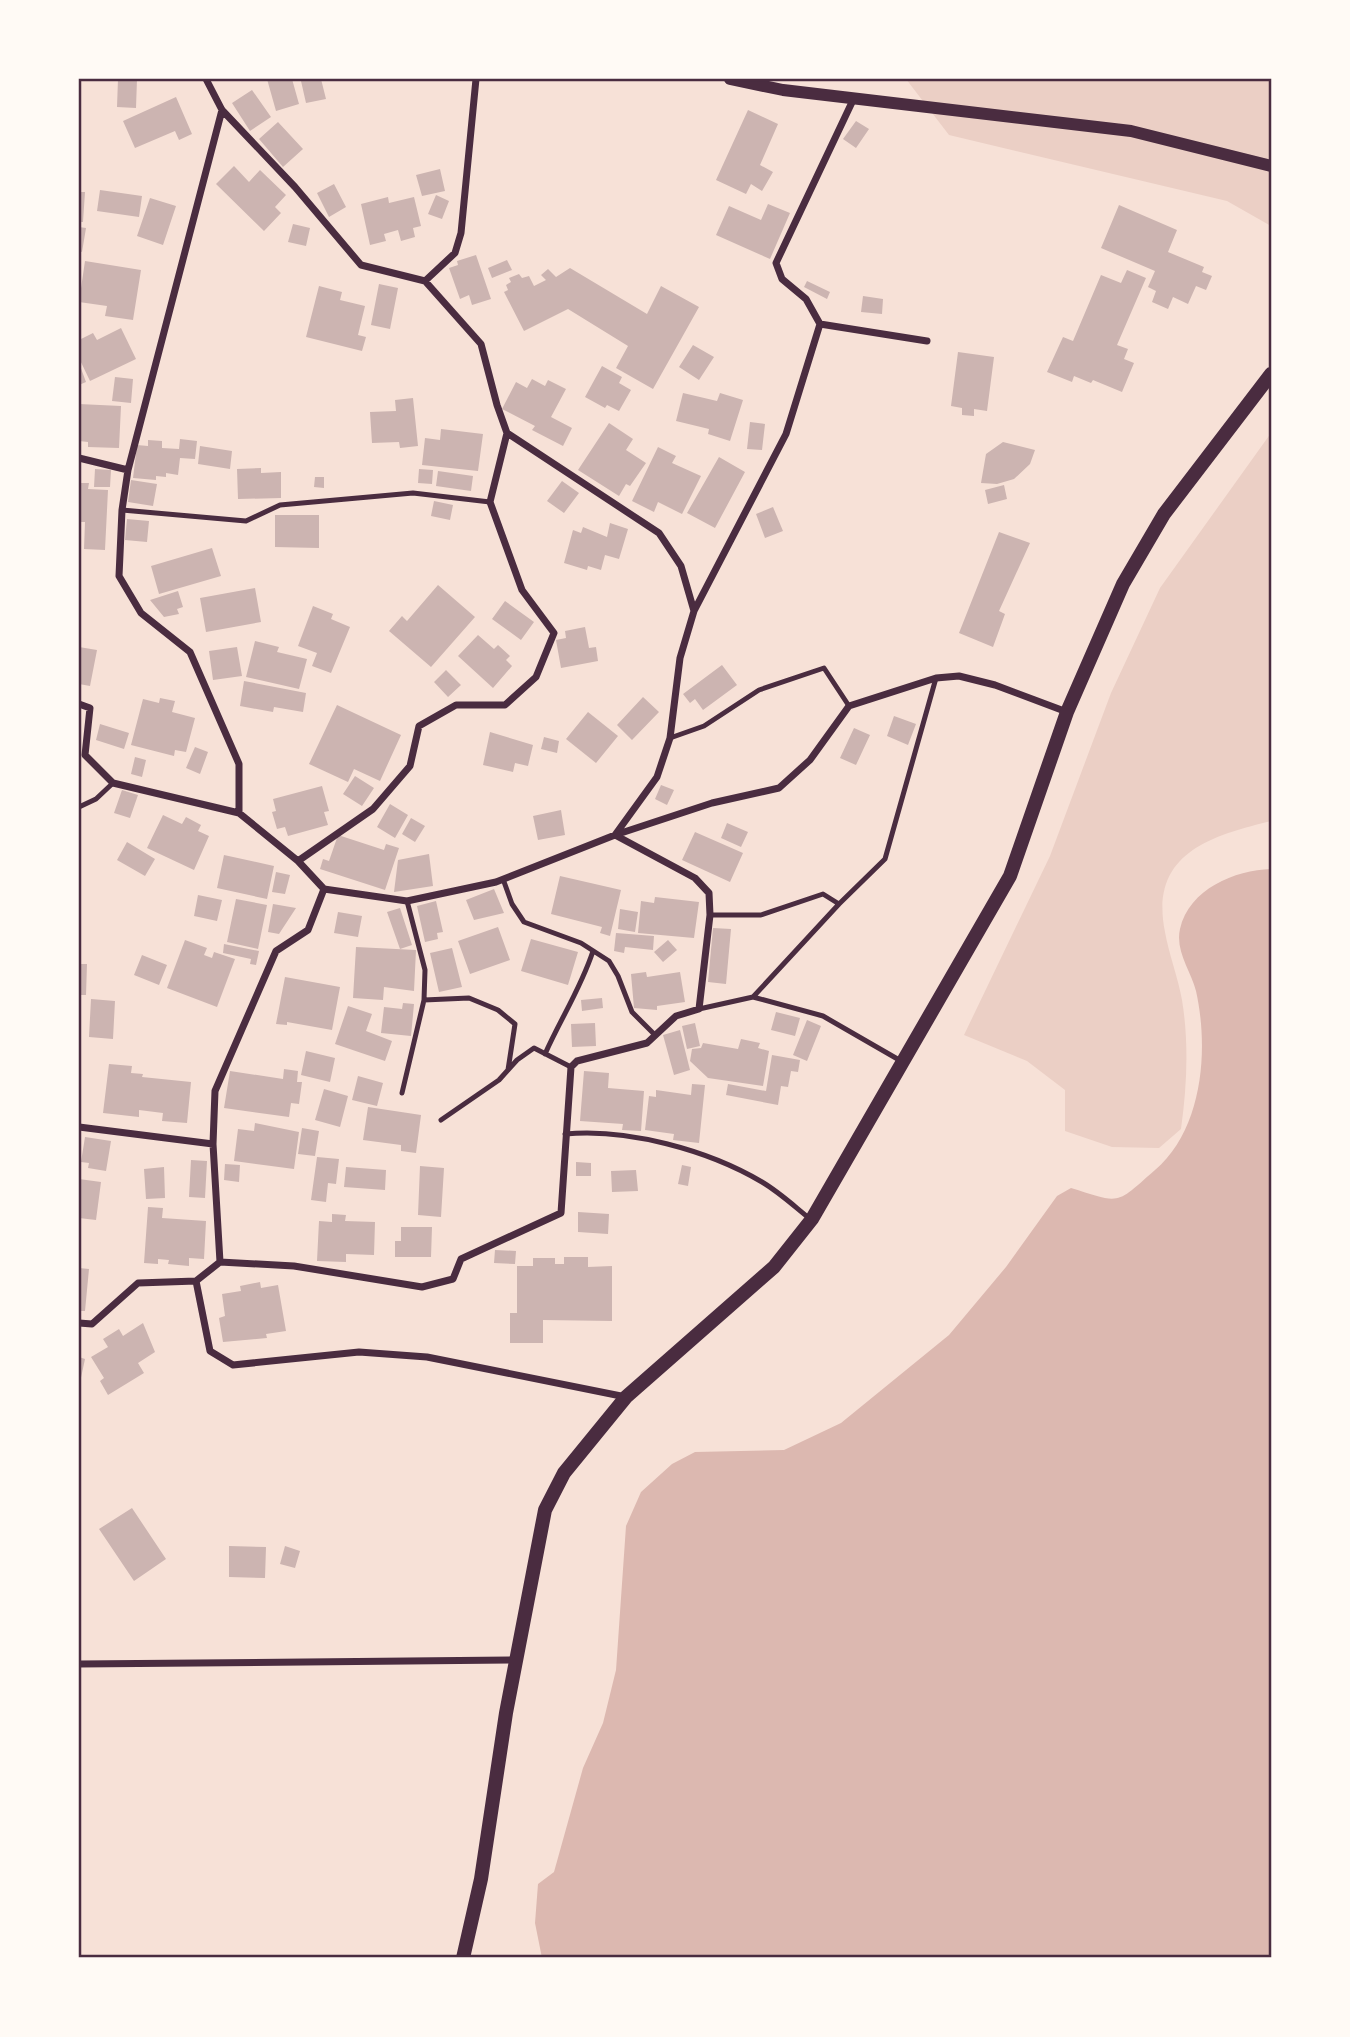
<svg xmlns="http://www.w3.org/2000/svg" width="1350" height="2037" font-family="'Roboto Condensed',sans-serif">
<style>
.green{fill:#ebcfc5}
.water{fill:#dcb8b0}
.building{fill:#ccb4b1}
.lines{fill:none;stroke-linecap:round;stroke-linejoin:round}
.service{stroke:#4a2c40;stroke-width:5}
.minor{stroke:#4a2c40;stroke-width:7}
.tertiary{stroke:#4a2c40;stroke-width:12}
.secondary{stroke:#4a2c40;stroke-width:14}
.neatline{fill:none;stroke:#4a2c40;stroke-width:2.5}
</style>
<rect width="100%" height="100%" fill="#f7e1d7"/>
<path class="green" d="M906 79H1271V226L1227 201 949 135Z
M1271 433V821C1211 836 1149 853 1165 932 1169 955 1178 977 1182 1000 1189 1043 1187 1086 1181 1129L1159 1148 1112 1147 1065 1131V1090L1027 1061 964 1035 1050 856 1111 693 1160 588Z"/>
<path class="water" d="M1271 869V1958H542L535 1923 538 1884 554 1872 583 1768 603 1723 616 1670 626 1526 641 1492 672 1464 695 1452 784 1450 841 1423 949 1335 1006 1267 1057 1196 1071 1188C1122 1204 1115 1205 1155 1170 1203 1129 1209 1049 1196 991 1191 971 1175 951 1180 929 1189 889 1235 870 1271 869Z"/>
<path class="building" d="M118 79H137L136 108 117 107Z
M267 79H292L299 104 276 111Z
M321 79 326 99 306 103 301 81Z
M252 90 271 117 250 131 232 103Z
M176 97 192 134 179 140 175 131 135 148 123 121Z
M748 110 778 124 760 165 773 172 762 191 751 184 746 194 716 180Z
M856 121 869 129 856 148 843 139Z
M278 122 303 149 283 167 259 139Z
M234 166 249 182 260 170 286 195 275 207 281 213 264 231 216 184Z
M440 169 445 191 422 196 416 175Z
M334 184 346 207 329 217 317 193Z
M100 190 142 196 139 217 97 211Z
M79 192H85L83 222H79Z
M436 195 449 201 442 219 428 214Z
M388 197 389 203 414 197 421 226 413 228 415 237 401 241 398 230 384 234 386 241 370 245 361 204Z
M150 198 176 206 163 245 137 236Z
M768 204 790 213 770 259 716 235 729 206 761 220Z
M1119 205 1177 230 1168 252 1204 267 1202 272 1212 276 1206 290 1196 286 1188 304 1173 297 1168 309 1152 302 1156 291 1148 287 1155 271 1101 248Z
M293 224 310 228 306 246 288 242Z
M79 227 86 228 82 252 79 251Z
M476 255 491 299 472 305 469 295 460 299 449 268 458 265 457 261Z
M507 260 512 270 492 278 488 268Z
M85 261 141 270 133 320 105 316 107 306 79 302Z
M570 268 647 314 661 286 699 307 653 389 616 368 628 346 568 309 524 331 504 292 508 290 506 285 511 282 509 278 519 274 522 278 529 276 534 286 546 280 541 275 548 269 556 277Z
M1127 270 1146 278 1117 345 1128 349 1124 359 1134 363 1122 392 1093 380 1091 383 1074 376 1072 382 1047 372 1063 337 1073 341 1101 275 1121 283Z
M807 281 830 292 827 299 804 287Z
M379 284 398 288 390 329 371 325Z
M319 286 342 292 340 300 365 306 358 335 366 337 362 351 306 337Z
M863 296 883 299 882 314 861 312Z
M121 328 136 359 90 381 79 358V340L93 333 97 340Z
M693 345 714 357 699 380 679 367Z
M958 352 994 357 987 411 974 409V416L962 415V408L951 406Z
M79 363 86 382 79 385Z
M602 366 622 377 619 383 631 390 619 411 607 405 605 408 585 397Z
M115 377 133 379 131 403 112 401Z
M532 379 545 386 548 380 566 389 551 417 572 428 563 446 532 430 535 426 502 409 516 382 527 388Z
M683 393 717 401 720 393 743 400 730 441 708 434 709 429 676 421Z
M413 398 418 446 400 448 399 442 372 443 370 412 396 411 395 400Z
M79 404 121 406 119 448 88 447V442L79 441Z
M750 422 765 424 762 450 747 449Z
M609 423 633 439 626 450 646 463 630 486 626 484 619 496 578 470Z
M441 429 483 434 478 471 422 465 425 438 440 440Z
M180 439 197 441 195 459 180 458 178 475 166 473V477L156 476V480L133 478 137 445 148 446V440L162 441V448L179 449Z
M1003 442 1035 450 1030 464 1014 479 997 484 981 483 986 454Z
M200 446 232 451 230 469 198 464Z
M658 447 676 456 672 463 701 476 682 514 658 502 654 512 632 501Z
M719 457 745 472 715 528 687 513Z
M261 468V473L281 472V498L238 499 237 469Z
M95 469 111 470 110 487H94Z
M419 469 433 470 432 484 418 483Z
M438 471 473 476 471 491 436 486Z
M315 477H324V488L314 487Z
M131 480 157 484 153 506 128 502Z
M562 481 579 493 564 513 547 501Z
M79 483H89L88 489 108 490 105 550 84 549 85 522H79Z
M1004 485 1007 499 988 504 985 490Z
M434 501 453 505 450 520 431 516Z
M773 507 783 531 765 538 756 514Z
M275 515H319V548L275 547Z
M127 519 149 521 147 542 125 540Z
M610 523 628 529 619 559 605 555 601 570 588 566 587 570 564 563 573 530 581 533 583 527 607 537Z
M999 532 1030 543 999 611 1005 614 993 647 959 633Z
M212 548 221 576 159 594 151 566Z
M438 585 475 617 431 667 389 631 402 616 407 621Z
M255 588 261 622 206 632 200 598Z
M178 591 183 607 177 609 179 614 164 617 150 600Z
M505 601 534 622 521 640 492 619Z
M313 606 333 614 331 619 350 627 331 673 312 666 317 653 298 646Z
M585 627 589 648 596 647 598 661 561 668 556 640 566 638 565 631Z
M478 635 494 649 498 645 510 656 506 660 512 666 493 688 458 656Z
M255 641 279 647 277 652 307 659 299 689 246 677Z
M79 647 97 650 90 686 79 684Z
M237 647 242 676 213 680 209 651Z
M722 665 737 685 703 710 695 699 690 703 683 694Z
M446 670 461 685 448 697 434 682Z
M244 681 306 693 303 712 274 707 273 712 240 706Z
M643 697 659 712 632 740 617 725Z
M160 698 175 701 172 712 195 718 186 752 175 750 174 756 131 745 143 699 159 703Z
M337 705 401 735 380 781 354 769 348 782 309 764Z
M588 712 618 736 596 763 566 739Z
M894 716 916 724 908 745 887 736Z
M100 724 129 733 124 749 96 740Z
M854 728 870 735 856 765 840 758Z
M490 732 533 745 528 766 515 763 513 772 483 765Z
M544 737 559 741 557 753 541 749Z
M195 747 208 752 200 774 186 768Z
M135 757 146 760 142 777 131 774Z
M355 776 374 788 362 806 343 794Z
M661 785 674 790 667 805 655 799Z
M322 786 329 811 324 812 328 825 288 836 285 827 277 829 272 812 276 811 273 799Z
M122 790 138 795 130 818 114 813Z
M390 804 408 815 395 838 377 827Z
M561 810 565 835 538 840 533 816Z
M163 815 182 824 186 817 201 825 198 831 209 836 194 870 147 848Z
M411 818 425 826 415 842 402 834Z
M727 823 748 832 741 847 721 838Z
M695 832 743 853 730 882 682 860Z
M338 835 384 850 386 844 399 848 385 890 320 869 323 859 329 861Z
M127 842 155 859 145 876 117 860Z
M429 854 433 886 394 892 398 860Z
M224 855 274 866 267 899 217 888Z
M276 872 290 875 285 894 272 892Z
M560 876 621 890 610 936 600 933 602 927 551 914Z
M494 889 504 913 474 920 466 900Z
M198 895 222 900 217 921 194 916Z
M655 897 699 902 694 938 638 933 641 901 654 903Z
M236 899 267 905 258 949 227 942Z
M436 901 443 932 437 933 438 939 425 942 417 906Z
M273 904 296 908 279 934 268 932Z
M400 908 412 945 400 949 387 912Z
M620 909 638 912 635 932 618 929Z
M338 912 362 916 358 937 334 933Z
M498 927 510 960 470 974 458 941Z
M713 928 731 929 726 984 708 982Z
M616 933 654 936 653 950 625 947 624 953 614 951Z
M531 939 578 952 568 985 521 971Z
M185 940 207 948 204 955 212 958 214 952 235 959 217 1007 167 988Z
M668 940 677 950 663 962 654 952Z
M224 944 259 951 256 965 250 964 251 959 223 953Z
M356 947 416 950 414 991 384 987 383 1000 353 998Z
M452 948 462 987 439 992 430 953Z
M142 955 167 965 159 985 134 975Z
M79 964H87L86 995H79Z
M646 972 647 977 680 972 685 1002 657 1006V1010L634 1008 631 974Z
M285 977 340 987 332 1030 287 1022V1025L276 1024Z
M602 998 603 1008 582 1011 581 1000Z
M91 999 115 1001 113 1039 89 1037Z
M403 1003 414 1004 411 1036 381 1033 384 1007 402 1009Z
M348 1006 372 1014 366 1031 392 1041 385 1061 335 1044Z
M776 1012 800 1018 795 1036 771 1030Z
M807 1020 821 1026 807 1061 793 1055Z
M595 1023 596 1046 572 1047 571 1024Z
M695 1023 700 1046 687 1049 682 1026Z
M680 1030 690 1070 674 1075 663 1035Z
M741 1039 760 1043 758 1048 769 1051 763 1086 708 1078 690 1061 692 1049 701 1048 703 1043 738 1049Z
M306 1051 335 1058 330 1082 301 1075Z
M772 1055 800 1060 798 1072 791 1071 788 1087 781 1086 778 1105 726 1095 728 1084 766 1091Z
M109 1064 132 1066 131 1073 143 1074 142 1077 191 1082 187 1123 162 1121 163 1113 139 1110V1117L103 1113Z
M284 1069 298 1071 297 1082H302L299 1104 291 1103 289 1117 224 1108 230 1071 283 1079Z
M584 1071 609 1073 608 1088 644 1091 641 1131 622 1130 623 1124 580 1121Z
M358 1076 383 1083 377 1106 352 1100Z
M692 1084 705 1085 699 1143 673 1140 674 1134 645 1130 649 1096 656 1097V1090L691 1095Z
M324 1089 348 1096 340 1127 315 1120Z
M368 1107 421 1115 416 1153 401 1151V1145L363 1140Z
M255 1123 299 1132 294 1169 234 1161 238 1129 254 1131Z
M302 1128 319 1131 315 1156 298 1154Z
M85 1137 111 1141 106 1171 88 1168 89 1163 81 1162Z
M317 1157 339 1159 336 1184 328 1183 326 1202 311 1200Z
M191 1160 207 1161 205 1198 189 1197Z
M576 1162 591 1163V1176H576Z
M225 1164 240 1165 239 1182 224 1180Z
M682 1165 691 1167 688 1186 678 1184Z
M420 1166 444 1168 441 1217 418 1215Z
M164 1167 165 1198 146 1199 144 1169Z
M346 1167 386 1170 385 1190 344 1187Z
M636 1170 638 1191 612 1192 611 1171Z
M79 1179 101 1182 96 1220 79 1218Z
M148 1207 163 1208 162 1218 206 1221 204 1259 189 1258V1266L168 1264 169 1260 158 1259V1264L144 1263Z
M578 1212 609 1214 608 1234 578 1232Z
M332 1214 346 1215 345 1221 375 1222 374 1255 346 1254V1262L317 1261 319 1221 332 1222Z
M401 1227H432L431 1257H395V1241H401Z
M495 1250 516 1251 515 1264 494 1263Z
M564 1257H588V1267L612 1266V1321L543 1320V1343H510V1313H517V1266H533V1258H555V1264H564Z
M79 1268 89 1269 85 1311H79Z
M260 1282 261 1288 278 1285 286 1331 266 1334 267 1338 223 1342 219 1318 225 1316 222 1294 241 1291 240 1286Z
M143 1323 155 1352 138 1363 144 1373 108 1395 100 1381 104 1378 91 1357 108 1347 103 1339 119 1329 123 1336Z
M79 1357 85 1359 79 1387Z
M132 1508 166 1559 134 1581 99 1529Z
M229 1546 266 1547 265 1578 229 1577Z
M285 1546 300 1551 295 1568 280 1564Z"/>
<g class="lines">
<path class="service" d="M122 510 246 521 280 505 413 493 490 502
M670 738 704 726 759 690 824 668 849 706
M79 807 96 799 113 783
M503 879 512 904 524 922 581 943 609 961 618 976 632 1012 655 1035
M710 915H761L823 894 839 904
M753 997 839 904 885 859 936 678
M424 1000 469 998 498 1010 515 1024 508 1070
M699 1009 753 997 823 1016 901 1061
M545 1054C561 1018 581 988 593 951
M402 1093 424 1000 425 970 407 901
M441 1120 499 1080 517 1060 534 1048 571 1067
M565 1134C627 1128 708 1150 762 1182 779 1192 794 1206 809 1218"/>
<path class="minor" d="M206 79 222 110 295 187 361 265 425 281 481 344 497 405 507 433 490 502 522 590 554 633 536 677 505 705H456L419 726 410 766 373 809 298 861
M425 281 455 253 461 233 476 79
M820 324 927 341
M507 433 659 533 681 566 694 611
M79 458 128 470 122 510 119 576 141 613 190 652 239 764V813L298 861 324 889 308 930 276 951 215 1091 213 1144 220 1262 196 1281 210 1351 233 1365 359 1352 427 1357 626 1397
M128 470 222 110
M79 704 90 708 85 755 113 783 239 813
M324 889 407 901 496 882 615 835 712 803 779 788 810 760 849 706 936 678 959 676 995 685 1067 712
M79 1127 213 1144
M220 1262 294 1266 422 1287 453 1279 461 1259 561 1213 571 1067 577 1061 647 1043 676 1016 699 1009 710 915 709 893 695 878 615 835 657 777 670 738 680 658 694 611 786 434 820 324 806 299 782 279 776 263 854 98
M79 1323 92 1324 138 1283 196 1281
M79 1664 516 1660"/>
<path class="tertiary" d="M730 79 783 90 1131 131 1271 166"/>
<path class="secondary" d="M463 1958 481 1879 506 1713 545 1510 564 1473 626 1397 774 1267 812 1219 1010 876 1067 712 1123 584 1164 514 1271 374"/>
</g>
<rect width="1350" height="2037" fill="none" stroke="#fffaf5" stroke-width="161"/>
<rect x="80" y="80" width="1190" height="1876" class="neatline"/>
</svg>
